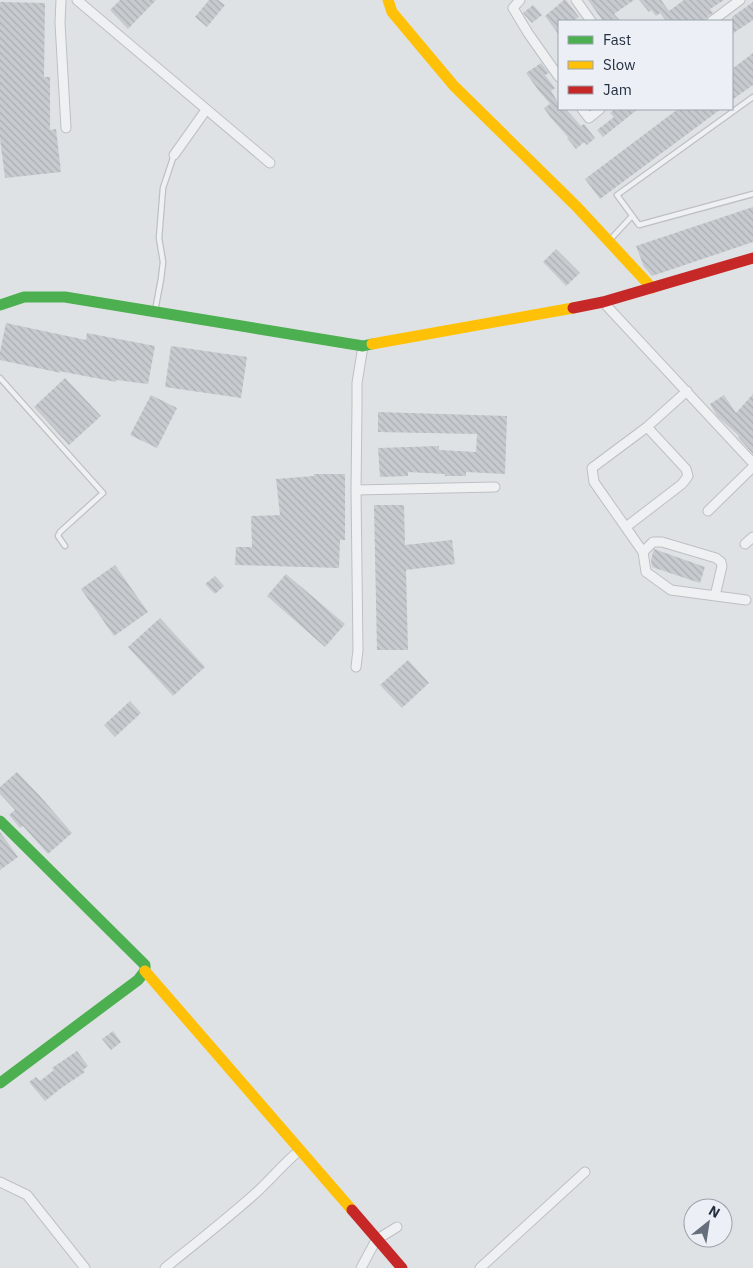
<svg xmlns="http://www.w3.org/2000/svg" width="753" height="1268" font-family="'IBM Plex Sans',sans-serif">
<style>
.building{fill:url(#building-back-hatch)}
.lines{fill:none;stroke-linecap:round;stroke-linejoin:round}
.lane-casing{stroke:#bdc0c3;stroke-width:7}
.street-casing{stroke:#bdc0c3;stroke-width:11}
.lane{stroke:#eff0f2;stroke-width:4.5}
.street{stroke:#eff0f2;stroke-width:9}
.fast{stroke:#4caf50;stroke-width:11}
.slow{stroke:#ffc107;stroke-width:11}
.jam{stroke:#c62828;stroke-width:11}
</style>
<defs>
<pattern id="building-back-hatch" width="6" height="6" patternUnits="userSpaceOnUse" patternTransform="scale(1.25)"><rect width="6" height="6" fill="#c7cace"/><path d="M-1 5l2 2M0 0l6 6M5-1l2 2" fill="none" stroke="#abaeb2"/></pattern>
</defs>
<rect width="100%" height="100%" fill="#dfe2e5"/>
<path class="building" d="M120 0H156L128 29 110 10Z
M209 0H218L225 5 207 27 195 17Z
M564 0H566L579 17 573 21H559V35L545 16Z
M588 0H634L614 14 621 21H603Z
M639 0H661L669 11 684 0H724L710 9 713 13 708 16 706 21H666L660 13 656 16 651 10 649 12Z
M0 2 45 3 44 77H50V130L56 129 61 172 5 178 0 138Z
M753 2V20L732 34V17Z
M533 5 542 15 532 23 523 13Z
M753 53V85L732 100V69Z
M541 63 549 73 545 75 555 88 551 91 559 104V109H566L581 126 584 124 595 138 587 145 584 142 576 149 567 138 568 137 551 118 544 108 550 104 539 91 526 73Z
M615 109H638L603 137 597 130 614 117 610 113Z
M678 109H721L600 199 585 179Z
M753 207V242L652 276 644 267 636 246Z
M556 249 580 273 566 286 543 262Z
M6 323 86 340 87 333 155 346 148 384 116 380V382L59 371 61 373 0 360V352Z
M171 346 247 357 241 398 165 387Z
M65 378 101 416 69 445 34 407Z
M753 394V454L738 437 739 436 717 416 710 404 724 395 736 413Z
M151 395 177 408 157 448 130 435Z
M378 412 507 416 505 474 466 472V476H445V474L408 472V476L380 477 378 448 439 446V450L476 452 477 434 378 432Z
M314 474H345V540H340L339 568 235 565 236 547H252L251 516 280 515 276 479 314 476Z
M374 505H404L405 545 452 540 455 564 406 570 408 650H377Z
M654 549 705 567 700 583 652 567 651 560Z
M115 565 148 612 114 636 81 589Z
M286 574 345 624 325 647 267 596Z
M215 576 224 586 215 594 205 584Z
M160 618 205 667 173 696 128 647Z
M408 660 429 683 402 708 380 685Z
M130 701 141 713 115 737 104 725Z
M17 772 39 795 72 833 48 854 23 826 20 828 9 815 15 810 0 794V787Z
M0 832 18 857 0 870Z
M113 1031 121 1042 111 1050 102 1039Z
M77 1051 88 1066 83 1070 85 1072 60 1089 45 1101 29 1082 36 1077 40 1081 54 1070 52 1068Z"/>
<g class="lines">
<defs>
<path id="lane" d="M753 97 617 195 639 225 753 194
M609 241 632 216
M155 311 161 279 163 262 159 238 163 188 174 155
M0 378 103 493 60 532 58 536 65 546"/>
<path id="street" d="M61 0 60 23 66 128
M77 0 270 163
M520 0 513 8 528 33 559 77
M576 0 591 21
M712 21 740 0
M582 109 589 118 600 109
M174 155 206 110
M603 302 753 463
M687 391 647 427 592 468 594 482 643 552 646 572 671 590 746 600
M356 490 495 487
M708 511 753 467
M626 527 682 484 688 476 686 469 647 427
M745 544 753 537
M643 552 653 542H662L716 558 721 562 722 566 715 596
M356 667 358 650 356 490 357 406V383L363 346
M0 1182 27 1195 85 1268
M165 1268C196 1243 228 1218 258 1191 272 1178 284 1163 299 1151
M361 1268 376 1240 397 1227
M480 1268 585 1172"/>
</defs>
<use href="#lane" class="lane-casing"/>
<use href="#street" class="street-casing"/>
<use href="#lane" class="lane"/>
<use href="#street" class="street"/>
<path class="fast" d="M0 305 24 297H65L363 346 372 344
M0 821 145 965V971L138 980 0 1083"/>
<path class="slow" d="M388 0 392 12 454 86 577 207 652 288
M372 344 573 308
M145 971 352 1210"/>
<path class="jam" d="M573 308 603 302 753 258
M352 1210 402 1268"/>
</g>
<rect x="558" y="20" width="175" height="90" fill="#ecf0f6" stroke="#9ca3ad"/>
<rect x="568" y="36" width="25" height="8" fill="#4caf50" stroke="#9ca3ad"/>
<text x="603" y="45" font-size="15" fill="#242f40">Fast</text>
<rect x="568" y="61" width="25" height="8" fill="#ffc107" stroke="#9ca3ad"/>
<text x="603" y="70" font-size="15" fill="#242f40">Slow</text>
<rect x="568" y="86" width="25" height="8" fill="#c62828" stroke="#9ca3ad"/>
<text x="603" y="95" font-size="15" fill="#242f40">Jam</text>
<g transform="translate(708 1223) rotate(30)"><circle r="24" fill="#ecf0f6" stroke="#9ca3ad"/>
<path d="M0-4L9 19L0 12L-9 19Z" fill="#656e7a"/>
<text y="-8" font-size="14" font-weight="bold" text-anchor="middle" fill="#242f40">N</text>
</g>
</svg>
